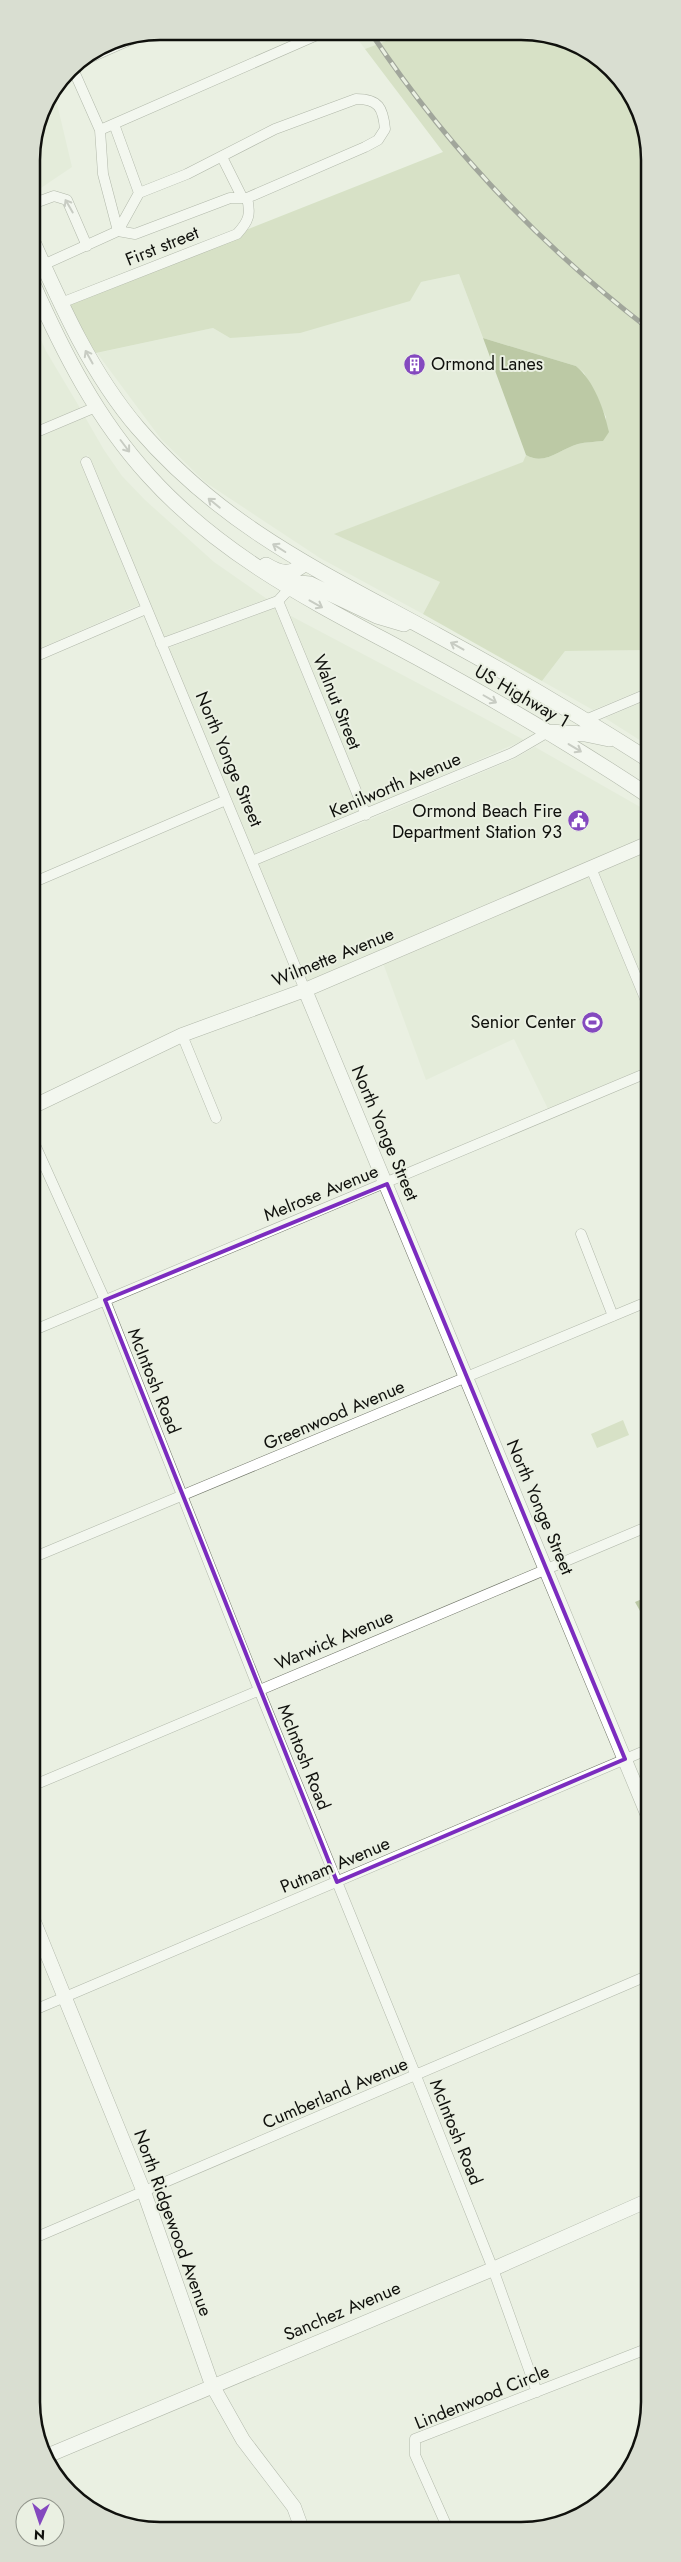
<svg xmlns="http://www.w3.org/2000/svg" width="681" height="2562" font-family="Jost,sans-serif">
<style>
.built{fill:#dee6d1}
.green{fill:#c0cfa4}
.water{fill:#859a5c}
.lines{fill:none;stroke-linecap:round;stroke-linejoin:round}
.street-casing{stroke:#6e7366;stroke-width:11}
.secondary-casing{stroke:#6e7366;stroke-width:15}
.primary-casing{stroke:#6e7366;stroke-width:16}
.street{stroke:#fff;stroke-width:10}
.secondary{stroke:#fff;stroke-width:14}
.primary{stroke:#fff;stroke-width:15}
.rail-casing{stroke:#4a4c45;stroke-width:5}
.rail{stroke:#eaf0e2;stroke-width:3;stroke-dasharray:9;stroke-linecap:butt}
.oneway{stroke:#9fa09e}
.marked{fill:none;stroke:#7b2cbf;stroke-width:4;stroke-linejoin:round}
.labels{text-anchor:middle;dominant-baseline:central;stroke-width:4;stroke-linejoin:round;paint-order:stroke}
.street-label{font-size:18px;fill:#10110d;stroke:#eaf0e2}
.poi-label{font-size:18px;fill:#10110d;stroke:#eaf0e2;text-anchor:end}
.rim{fill:none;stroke:#10110d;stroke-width:2.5}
</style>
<rect width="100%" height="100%" fill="#eaf0e2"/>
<path class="built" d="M353 33H407L365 49Z
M54 91 72 167 32 194V152L41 111Z
M459 274 526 455 524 462 335 534 440 582 423 614 320 558 205 482 161 439 97 353 213 328 230 338 421 282Z
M32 320 46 351 80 408 32 428Z
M85 417 104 450 122 476 145 500 214 562 267 599 164 637 88 455 80 460 139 605 32 652V440Z
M275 608 359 812 254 854 168 648Z
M289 615 482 717 524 740 368 808Z
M649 650V687L593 710 542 681 565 651Z
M649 699V746L605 718Z
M535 747 649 812V838L308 983 258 864 364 822 514 759Z
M649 850V995L598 871Z
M588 875 649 1021V1066L548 1109 514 1039 426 1080 383 963Z"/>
<path class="green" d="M407 33 546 34 612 69 637 103 649 143V650L565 651 542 681 423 614 440 582 334 534 523 462 526 455C545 466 560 449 578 444 586 442 595 442 603 441L606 417 584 373 576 366 483 338 459 274 421 282 410 301 300 333 230 338 213 328 96 353 84 338 66 301 443 152 365 49Z
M623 1420 629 1435 597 1448 591 1434Z"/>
<path class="water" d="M483 338 576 366C594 381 604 409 609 432L603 441C595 442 586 442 578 444 560 449 545 466 526 455Z
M649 1596V1627L635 1602Z"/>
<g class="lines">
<defs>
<path id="street" d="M82 61 139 36
M76 64 73 69 100 130 103 174 118 231
M114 124 139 193 187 174 275 129 356 99C379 99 383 108 385 129L378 140 365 147 247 198H230L135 234 118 231
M100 130 324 32
M222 157 242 197
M32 204 54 196 67 200 87 246
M118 231 139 193
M43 265 118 231
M61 303 237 234C249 221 251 214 247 198
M32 314 44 309
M32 434 96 407
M86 462 305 990
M278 601 366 815
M161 644 278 601 289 589
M32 658 146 609
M585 720 649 693
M252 861 512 753 548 732
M591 868 649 1008
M32 883 226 800
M182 1035 216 1118
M32 1138 105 1300 259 1690 416 2076 493 2269 537 2392
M581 1234 613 1316
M32 1331 649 1072
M32 1558 649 1301
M32 1786 649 1526
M32 2011 649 1749
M32 2239 649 1975
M448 2529 415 2455V2439L649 2348"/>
<path id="secondary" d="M305 990 649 1818
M32 1107 182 1035 305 990 649 843
M32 1917 144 2192 212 2385 243 2440 294 2507 302 2529
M49 2455 493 2269 649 2200"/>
<path id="primary" d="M32 240C61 305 91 373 138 428 225 529 324 573 437 635 509 674 580 716 649 760
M32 282C63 352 97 419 149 476 225 560 320 605 418 658 497 701 574 746 649 796
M266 565C281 574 291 576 305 563
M289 589 299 583 310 584 377 616 404 624
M548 732 585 734 609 739"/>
</defs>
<use href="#street" class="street-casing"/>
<use href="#secondary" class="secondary-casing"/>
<use href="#primary" class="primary-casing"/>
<use href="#street" class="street"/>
<use href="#secondary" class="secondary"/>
<use href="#primary" class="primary"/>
<defs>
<path id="rail" d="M371 33C446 146 541 246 649 329"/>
</defs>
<use href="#rail" class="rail-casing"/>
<use href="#rail" class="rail"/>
</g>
<defs><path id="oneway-shaft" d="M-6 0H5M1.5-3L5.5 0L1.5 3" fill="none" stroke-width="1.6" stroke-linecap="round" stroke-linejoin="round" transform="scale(1.25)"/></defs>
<g class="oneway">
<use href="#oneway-shaft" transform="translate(69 206) rotate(-120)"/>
<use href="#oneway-shaft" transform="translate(89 357) rotate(-119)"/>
<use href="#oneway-shaft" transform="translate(125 446) rotate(53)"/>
<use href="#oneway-shaft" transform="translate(214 503) rotate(-141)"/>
<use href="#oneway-shaft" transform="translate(279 548) rotate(-148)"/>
<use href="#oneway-shaft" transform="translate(316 604) rotate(29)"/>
<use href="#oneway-shaft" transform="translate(457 646) rotate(-151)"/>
<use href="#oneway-shaft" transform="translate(490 699) rotate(30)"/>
<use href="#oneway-shaft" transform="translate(575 748) rotate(31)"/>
</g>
<path d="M0 0H681V2562H0ZM387 1184 625 1759 337 1882 105 1300Z" fill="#eaf0e2" fill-opacity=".55" fill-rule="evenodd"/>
<path class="marked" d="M387 1184 625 1759 337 1882 105 1300Z"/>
<defs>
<symbol id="building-disc" viewBox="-11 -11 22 22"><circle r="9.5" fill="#8449bf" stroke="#eaf0e2"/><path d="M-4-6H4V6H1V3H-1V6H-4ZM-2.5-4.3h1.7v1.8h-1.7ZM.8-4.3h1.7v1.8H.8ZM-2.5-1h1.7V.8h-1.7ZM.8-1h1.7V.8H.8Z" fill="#fff"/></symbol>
<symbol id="civic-disc" viewBox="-11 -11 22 22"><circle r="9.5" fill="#8449bf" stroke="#eaf0e2"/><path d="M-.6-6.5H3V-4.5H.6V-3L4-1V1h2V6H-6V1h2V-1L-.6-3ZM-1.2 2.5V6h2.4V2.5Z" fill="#fff"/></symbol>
<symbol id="stadium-disc" viewBox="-11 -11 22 22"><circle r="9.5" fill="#8449bf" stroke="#eaf0e2"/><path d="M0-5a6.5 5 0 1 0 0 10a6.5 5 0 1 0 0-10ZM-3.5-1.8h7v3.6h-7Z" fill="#fff"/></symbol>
</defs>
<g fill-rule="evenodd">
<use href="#building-disc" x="402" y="352" width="25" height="25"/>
<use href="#civic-disc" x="566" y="808" width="25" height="25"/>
<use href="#stadium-disc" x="580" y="1010" width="25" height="25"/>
</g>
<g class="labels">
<g class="street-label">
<text transform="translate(162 246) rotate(-22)">First street</text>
<text transform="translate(522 696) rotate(30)">US Highway 1</text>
<text transform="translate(337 702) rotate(68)">Walnut Street</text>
<text transform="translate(229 759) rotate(67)">North Yonge Street</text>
<text transform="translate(395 785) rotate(-23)">Kenilworth Avenue</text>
<text transform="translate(333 957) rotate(-22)">Wilmette Avenue</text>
<text transform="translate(385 1133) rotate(67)">North Yonge Street</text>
<text transform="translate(321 1193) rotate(-22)">Melrose Avenue</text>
<text transform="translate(154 1381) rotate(68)">McIntosh Road</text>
<text transform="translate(334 1415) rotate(-23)">Greenwood Avenue</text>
<text transform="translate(540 1507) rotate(67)">North Yonge Street</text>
<text transform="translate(334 1640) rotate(-23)">Warwick Avenue</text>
<text transform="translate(304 1757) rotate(68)">McIntosh Road</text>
<text transform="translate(335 1865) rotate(-23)">Putnam Avenue</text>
<text transform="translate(335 2093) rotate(-23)">Cumberland Avenue</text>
<text transform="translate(456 2132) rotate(68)">McIntosh Road</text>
<text transform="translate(173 2223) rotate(70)">North Ridgewood Avenue</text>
<text transform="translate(342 2311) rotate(-23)">Sanchez Avenue</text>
<text transform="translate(482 2397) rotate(-22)">Lindenwood Circle</text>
</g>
<g class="poi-label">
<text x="431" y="364" text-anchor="start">Ormond Lanes</text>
<text x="562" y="811">Ormond Beach Fire<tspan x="562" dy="21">Department Station 93</tspan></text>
<text x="576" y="1022">Senior Center</text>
</g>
</g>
<path d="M0 0H681V2562H0ZM160 40H521A120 120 0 0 1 641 160V2402A120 120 0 0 1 521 2522H160A120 120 0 0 1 40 2402V160A120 120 0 0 1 160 40Z" fill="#d9ded1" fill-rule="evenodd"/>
<path class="rim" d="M160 40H521A120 120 0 0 1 641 160V2402A120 120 0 0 1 521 2522H160A120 120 0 0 1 40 2402V160A120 120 0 0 1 160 40Z"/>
<g transform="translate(40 2522) rotate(183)"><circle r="24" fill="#eaf0e2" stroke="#93978d"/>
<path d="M0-4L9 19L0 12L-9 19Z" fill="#8449bf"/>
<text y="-8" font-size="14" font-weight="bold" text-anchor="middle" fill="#10110d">N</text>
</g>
</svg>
